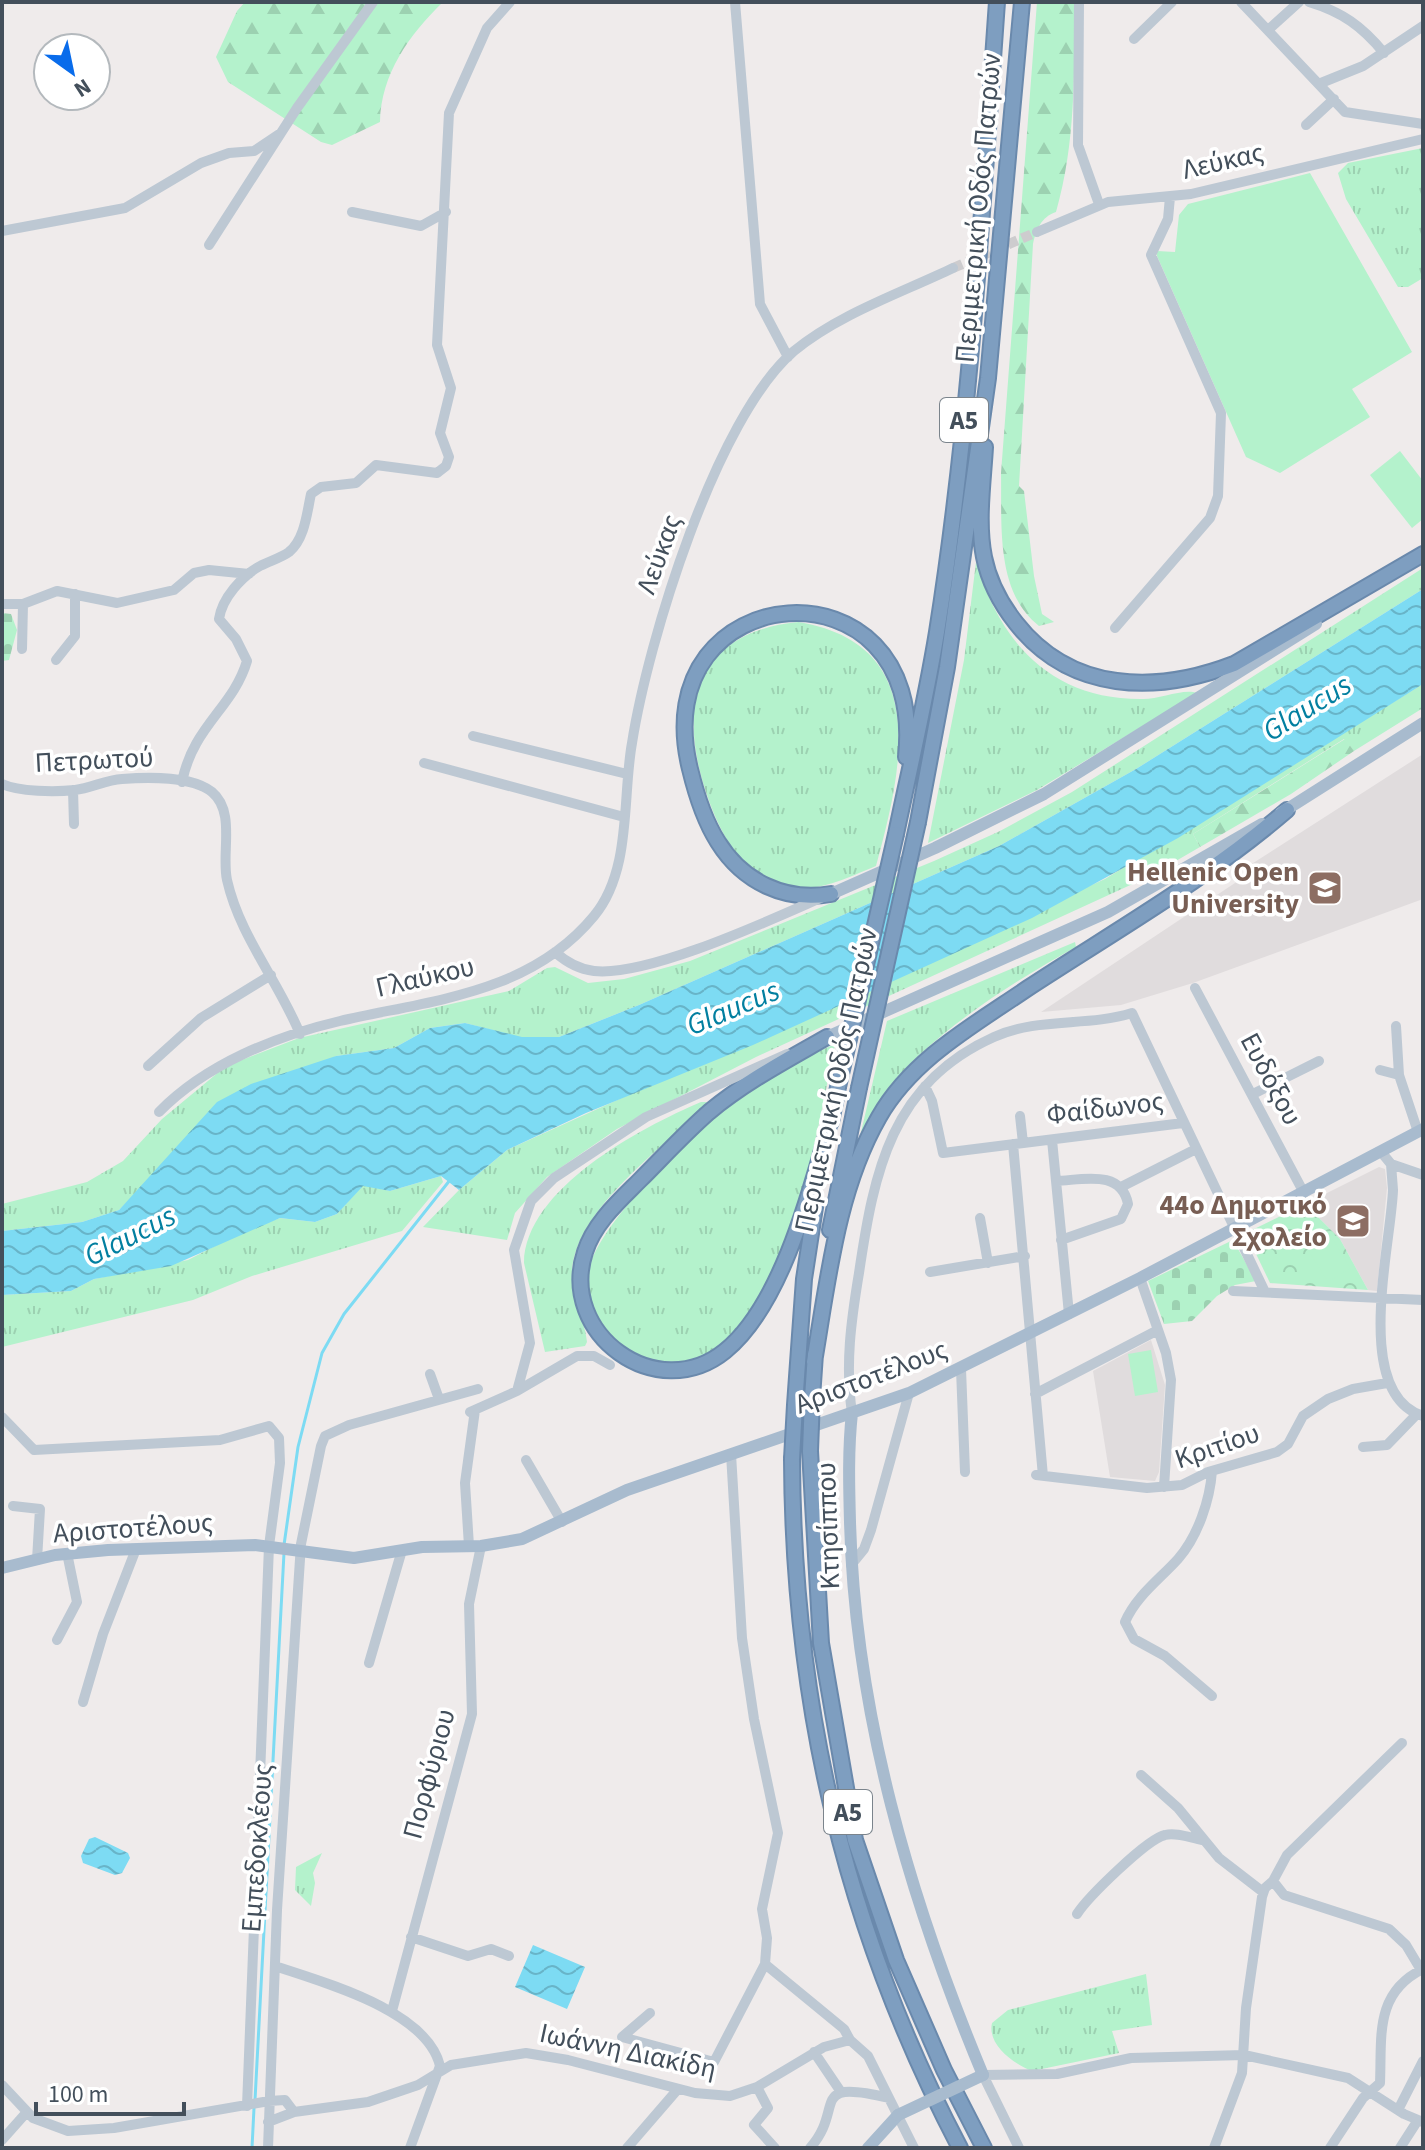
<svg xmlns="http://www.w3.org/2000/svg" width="1425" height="2150" font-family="'Source Sans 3',sans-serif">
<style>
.education{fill:#e0dcdd}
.grass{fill:url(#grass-tufts)}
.forest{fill:url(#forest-firs)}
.cemetery{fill:url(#cemetery-stones)}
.park{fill:url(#park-crowns)}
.garden{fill:#b4f2cc}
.water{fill:url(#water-waves)}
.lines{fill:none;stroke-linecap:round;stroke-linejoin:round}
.stream{stroke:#7ddbf3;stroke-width:3}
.minor-tunnel{stroke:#cdccce;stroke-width:10;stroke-dasharray:10 5;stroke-linecap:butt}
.highway-casing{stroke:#6a89ac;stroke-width:18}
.minor{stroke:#bdc8d3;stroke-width:10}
.major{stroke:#a8bbce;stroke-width:12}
.highway{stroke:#7e9ec0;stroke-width:14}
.highway-bridge-casing{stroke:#6a89ac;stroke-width:18;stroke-linecap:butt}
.major-bridge{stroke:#a8bbce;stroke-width:12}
.highway-bridge{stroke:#7e9ec0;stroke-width:14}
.labels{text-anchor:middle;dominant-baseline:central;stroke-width:7;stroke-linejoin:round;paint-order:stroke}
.shield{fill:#fff;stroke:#7b848c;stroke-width:2}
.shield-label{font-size:26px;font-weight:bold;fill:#434f5b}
.street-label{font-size:28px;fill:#434f5b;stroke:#fff}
.education-label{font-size:28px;font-weight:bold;fill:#785e54;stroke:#fff;text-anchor:end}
.water-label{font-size:30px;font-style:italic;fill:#027fa0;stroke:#fff}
</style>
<defs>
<pattern id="grass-tufts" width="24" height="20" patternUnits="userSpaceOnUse" patternTransform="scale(2)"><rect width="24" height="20" fill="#b4f2cc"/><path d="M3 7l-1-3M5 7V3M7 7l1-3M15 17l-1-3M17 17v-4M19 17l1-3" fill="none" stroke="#9cd1b1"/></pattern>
<pattern id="forest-firs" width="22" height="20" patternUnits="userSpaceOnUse" patternTransform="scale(2)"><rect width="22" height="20" fill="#b4f2cc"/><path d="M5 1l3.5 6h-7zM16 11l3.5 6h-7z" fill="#9cd1b1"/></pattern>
<pattern id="cemetery-stones" width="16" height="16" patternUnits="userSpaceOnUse" patternTransform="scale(2)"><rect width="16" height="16" fill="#b4f2cc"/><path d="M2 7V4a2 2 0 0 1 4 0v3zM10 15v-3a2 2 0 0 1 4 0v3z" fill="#9cd1b1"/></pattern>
<pattern id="park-crowns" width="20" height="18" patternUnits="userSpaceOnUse" patternTransform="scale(2)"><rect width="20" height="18" fill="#b4f2cc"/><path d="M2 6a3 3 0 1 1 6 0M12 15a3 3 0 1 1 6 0" fill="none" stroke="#9cd1b1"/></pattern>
<pattern id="water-waves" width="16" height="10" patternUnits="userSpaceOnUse" patternTransform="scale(2)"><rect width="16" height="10" fill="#7ddbf3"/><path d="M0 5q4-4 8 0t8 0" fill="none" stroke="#68b4c8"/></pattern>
</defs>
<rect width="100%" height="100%" fill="#efebeb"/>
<path class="education" d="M1423 754V899L1193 983 1121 1005 1041 1012 1244 877 1250 865Z
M1379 1167 1385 1169 1387 1188 1377 1291 1368 1290 1340 1239 1305 1204Z
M1151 1340 1165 1385 1159 1472 1155 1481 1110 1477 1093 1371Z"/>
<path class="grass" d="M1423 148V278L1408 287H1398L1346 199 1338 173 1348 163Z
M976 562C1001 645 1053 700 1143 699 1160 699 1184 688 1197 693L1037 790 928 843 964 660Z
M1423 568V589L1136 769 999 846 639 1005 559 1037 522 1038 465 1023 430 1028 394 1048 336 1056 158 1170 119 1210 82 1222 2 1231V1204L87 1182 123 1161 162 1119 226 1066 299 1038 509 991 547 968 555 967 588 983 624 979 690 961 934 861 1000 831 1072 792Z
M798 622C933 644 902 770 876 866 851 876 821 892 794 887 742 879 720 835 705 789 677 702 698 632 798 622Z
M1423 684V708L1354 751 1344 739 1193 834 1200 847 1150 876 756 1057 617 1129 547 1177 515 1213 507 1240 423 1227 459 1190 507 1150 1105 879Z
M1075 942 1076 947C1014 981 929 1035 886 1091 874 1107 866 1127 858 1145L887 1021Z
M835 1044C818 1127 785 1348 681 1362 663 1364 643 1362 629 1352 604 1333 586 1307 588 1275 592 1225 708 1119 750 1090 777 1072 805 1057 835 1044Z
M701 1102H707C666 1148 577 1206 572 1271 570 1301 585 1318 587 1342L585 1346 545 1352 524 1263C525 1189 640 1128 701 1102Z
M441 1176 443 1182 402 1231 252 1276 193 1300 2 1347V1295L71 1291 94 1279 188 1260 244 1231 280 1218 315 1222 337 1214 363 1185 390 1191Z
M322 1853 313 1873 315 1883 311 1906 295 1890 296 1867Z
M1146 1974 1152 2025 1112 2031 1119 2053 1032 2071C1014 2064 987 2045 992 2023L1008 2010Z"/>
<path class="forest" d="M245 2H443C409 35 381 74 380 122L332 145 321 142 228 82 216 57 237 11Z
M1037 2H1075C1074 73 1076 143 1056 212 1041 217 1036 230 1033 244L1019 486 1024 491 1034 576 1042 614 1054 622 1039 626C995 592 1002 523 1001 473Z
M1345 739 1354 751 1291 794 1200 847 1193 834Z"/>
<path class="cemetery" d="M2 613 11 614 17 630 9 660 2 661Z
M1233 1240 1256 1281 1235 1285 1217 1296 1192 1321 1164 1324 1148 1281Z"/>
<path class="park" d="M1305 1204 1340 1239 1368 1290 1270 1283 1246 1233Z"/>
<path class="garden" d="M1310 173 1412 352 1352 389 1370 417 1280 473 1246 457 1157 256V251L1175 252 1179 215 1188 204Z
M1400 451 1423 481V519L1412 528 1370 475Z
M1328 1231 1350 1268 1328 1282 1305 1245Z
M1151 1350 1158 1392 1135 1396 1128 1354Z"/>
<path class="water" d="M1423 589V684L1178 838 1032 918 753 1045 586 1113 507 1150 459 1190 441 1176 390 1191 363 1186 337 1214 315 1222 280 1218 171 1266 94 1279 71 1291 2 1295V1231L82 1222 119 1210 217 1102 251 1084 336 1056 394 1048 430 1028 465 1023 522 1037H559L639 1005 999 846 1136 769Z
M95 1837 128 1853 130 1858 122 1873 115 1875 83 1863 81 1856 89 1839Z
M533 1945 585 1967 567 2009 515 1987Z"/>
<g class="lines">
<path class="stream" d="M284 1545 298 1447 322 1353 344 1314 450 1180
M255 2100 284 1553
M252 2148 254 2108"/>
<path class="minor-tunnel" d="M953 268 1037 232"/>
<defs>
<path id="highway" d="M985 447C983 483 977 522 984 557 989 582 1001 604 1016 623 1071 693 1156 694 1234 664L1423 554
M918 822 947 667 988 378 1022 2
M896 834C910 767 926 700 937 632 970 423 982 212 997 2
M831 894C785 902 743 882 718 842 704 820 696 794 690 769 642 575 928 552 906 757
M827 1037C787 1060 745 1082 709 1112 685 1133 663 1157 640 1180 619 1201 594 1223 585 1252 558 1334 657 1406 725 1351 783 1304 812 1185 832 1115
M831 1122 838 1087
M830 1230 859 1088
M814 1362C828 1280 837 1190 879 1117 912 1059 974 1025 1028 988 1115 931 1208 878 1287 810
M812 1398 815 1354
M795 1405 804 1279 816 1201
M810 1451 821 1643 855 1840 896 1960 944 2070 984 2148
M792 1459C793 1705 845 1929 960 2148"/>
</defs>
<use href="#highway" class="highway-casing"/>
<path class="minor" d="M735 2 760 304 788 357
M1079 2 1078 145 1099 204
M1241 2 1345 112 1423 124
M1309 2C1342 12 1362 26 1384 53
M1268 30 1299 2
M1134 39 1172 2
M1321 83 1363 66 1423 26
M1306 125 1334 99
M352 212 421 226 446 212
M2 231 125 208 201 163 229 153 254 151 281 133
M1037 232 1108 202 1191 194 1423 139
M209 245 297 108 373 2
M2 604H23L57 591 117 603 174 590 194 573 209 570 249 574
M1115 628 1210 518 1218 496 1221 413 1151 255 1168 219 1170 197
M22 649 23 604
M56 660 75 636V594
M473 736 627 774
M424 763 624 817
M182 782C193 726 233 708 247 661L236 639 219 619C222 598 242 576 260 566 269 561 281 558 289 552 305 539 307 512 311 494L321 487 356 483 376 465 437 473 446 466 449 457 440 433 451 388 437 345 449 113 487 28 510 2
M2 784C19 792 56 792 75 790 91 788 106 780 122 779 147 777 192 776 212 792 236 812 221 853 227 880 240 937 278 980 300 1034
M73 790 74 824
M555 952C566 962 578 969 594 971 648 977 770 920 823 897
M1195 988 1304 1193
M1396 1026 1399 1075 1418 1132
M148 1066 201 1018 271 975
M1380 1070 1399 1075
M925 1086 932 1101 943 1153 1183 1123
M1253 1094 1319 1061
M159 1112C206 1064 276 1036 340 1021 431 1000 530 994 594 916 632 870 622 798 632 743 648 641 716 418 794 351 839 314 901 293 953 268
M1020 1116 1023 1143
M1052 1140 1069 1314
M1013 1144 1043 1476
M1382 1153 1391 1164 1393 1190C1391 1246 1352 1394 1423 1416
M1391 1164 1423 1175
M1056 1181C1083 1180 1121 1169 1128 1204L1121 1219 1061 1240
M1121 1187 1196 1149
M980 1218 988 1263
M930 1272 1025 1256
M1140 1278 1166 1353 1171 1380 1164 1487
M1233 1291 1423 1300
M961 1369 965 1472
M430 1374 439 1399
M517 1391 530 1343 514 1250 531 1201 554 1178 646 1117 787 1054
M1035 1394 1158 1330
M470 1412 517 1391 577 1356H594L610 1365
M852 1413C845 1365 851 1321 859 1273 874 1172 891 1083 994 1037 1038 1017 1087 1027 1132 1013L1264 1290
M2 1417 34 1450 220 1440 269 1426 279 1438 280 1463 269 1546 247 2106
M1363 1447 1387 1445 1417 1414
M731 1454 742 1638 754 1719 778 1833 762 1909 767 1938 765 1964 844 2029 850 2040
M526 1460 562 1522
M1212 1471C1210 1500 1198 1536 1178 1559 1160 1579 1136 1596 1125 1622L1134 1639 1165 1656 1212 1696
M1036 1475 1147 1488 1182 1485 1208 1472 1277 1452 1288 1444 1303 1416 1328 1399 1353 1389 1387 1383
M13 1506 40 1509 37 1560
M469 1546 465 1483 475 1410
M851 1565 864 1549 871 1530 909 1393
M57 1640 77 1602 67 1553
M369 1663 402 1550
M83 1702 103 1634 136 1549
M1402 1743 1287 1855 1273 1881 1284 1895 1389 1929 1406 1945 1421 1970
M1141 1775 1178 1808 1219 1858 1263 1892
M1077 1914C1088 1897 1147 1839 1165 1835 1176 1832 1191 1838 1202 1840
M411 1937 468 1956 491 1949 509 1956
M275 1966C322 1982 427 2010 440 2066L410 2148
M392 2011 472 1714 469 1604 481 1546
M650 2013 622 2037 714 2062 765 1964
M814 2052 841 2092
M2 2085 33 2118 68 2131 114 2128 269 2101 285 2100 294 2112 368 2102 418 2085 451 2065 526 2053 568 2060 695 2093 730 2096 757 2087 824 2047 850 2040 868 2056 914 2148
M757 2087 768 2108 754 2125 775 2148
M1398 2110 1423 2061
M268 2122 294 2112
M2 2140 26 2113
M268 2148 277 1910 301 1544 321 1446 325 1436 349 1425 478 1389
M627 2148 678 2089
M810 2148C846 2108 806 2078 889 2098
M1019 2148 983 2075 1057 2074 1131 2058 1244 2055 1348 2078 1404 2114 1423 2122
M1214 2148 1242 2073 1246 2008 1262 1897 1265 1888 1273 1881
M1330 2148 1363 2098 1380 2083C1382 2037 1374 1993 1423 1969
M1400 2148 1418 2120"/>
<path class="major" d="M1281 813 1423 723
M831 894 935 848 1044 794 1316 624
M827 1037 1108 912 1262 824
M852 1413C848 1449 849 1486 850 1522 855 1713 910 1900 983 2075
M2 1568 55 1555 108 1550 255 1545 354 1558 422 1547 481 1546 522 1539 627 1490 909 1393 1140 1278 1423 1129
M868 2148 898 2115"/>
<use href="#highway" class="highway"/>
<defs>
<path id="highway-bridge" d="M838 1087 896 834
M859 1088 918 822
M810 1451 812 1398
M792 1459 795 1405"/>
</defs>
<use href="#highway-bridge" class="highway-bridge-casing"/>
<path class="major-bridge" d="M898 2115 983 2075"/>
<use href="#highway-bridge" class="highway-bridge"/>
</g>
<defs>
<symbol id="university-square" viewBox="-11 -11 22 22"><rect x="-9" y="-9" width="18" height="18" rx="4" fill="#8d6e63" stroke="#fff"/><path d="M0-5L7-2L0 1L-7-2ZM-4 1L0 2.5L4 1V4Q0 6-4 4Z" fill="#fff"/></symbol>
<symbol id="school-square" viewBox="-11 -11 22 22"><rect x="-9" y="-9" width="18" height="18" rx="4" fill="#8d6e63" stroke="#fff"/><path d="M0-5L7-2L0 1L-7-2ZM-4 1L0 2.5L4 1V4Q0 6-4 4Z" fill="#fff"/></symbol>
</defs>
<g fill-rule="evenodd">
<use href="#university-square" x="1305" y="868" width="40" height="40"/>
<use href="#school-square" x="1333" y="1201" width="40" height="40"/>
</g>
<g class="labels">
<g class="shield">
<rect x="940" y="398" width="48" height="44" rx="6"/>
<rect x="824" y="1790" width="48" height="44" rx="6"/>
</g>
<g class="shield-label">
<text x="964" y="420">Α5</text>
<text x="848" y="1812">Α5</text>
</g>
<g class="street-label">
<text transform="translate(1223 161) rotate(-13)">Λεύκας</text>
<text transform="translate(978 208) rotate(-85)">Περιμετρική Οδός Πατρών</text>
<text transform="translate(659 554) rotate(-70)">Λεύκας</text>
<text transform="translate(94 760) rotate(-3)">Πετρωτού</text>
<text transform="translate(425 977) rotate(-13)">Γλαύκου</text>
<text transform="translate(1271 1079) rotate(62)">Ευδόξου</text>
<text transform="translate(836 1080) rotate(-78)">Περιμετρική Οδός Πατρών</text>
<text transform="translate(1105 1108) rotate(-7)">Φαίδωνος</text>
<text transform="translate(871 1377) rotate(-21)">Αριστοτέλους</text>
<text transform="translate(1217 1446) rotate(-19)">Κριτίου</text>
<text transform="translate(828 1526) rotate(-92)">Κτησίππου</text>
<text transform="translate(133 1528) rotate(-4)">Αριστοτέλους</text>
<text transform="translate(429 1774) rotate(-75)">Πορφύριου</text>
<text transform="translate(257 1848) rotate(-86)">Εμπεδοκλέους</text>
<text transform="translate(628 2051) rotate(12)">Ιωάννη Διακίδη</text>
</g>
<g class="education-label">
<text x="1299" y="872">Hellenic Open<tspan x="1299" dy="32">University</tspan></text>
<text x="1327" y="1205">44ο Δημοτικό<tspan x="1327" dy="32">Σχολείο</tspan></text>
</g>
<g class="water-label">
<text transform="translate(1307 708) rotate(-32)">Glaucus</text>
<text transform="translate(733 1008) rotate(-23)">Glaucus</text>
<text transform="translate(130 1236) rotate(-27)">Glaucus</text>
</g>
</g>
<rect width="1425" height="2150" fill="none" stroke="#434f5b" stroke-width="8"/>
<g transform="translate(72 72) rotate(147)"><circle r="38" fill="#ffffff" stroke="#b4b9bd" stroke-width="2"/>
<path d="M0-6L14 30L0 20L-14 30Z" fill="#096ceb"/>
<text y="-12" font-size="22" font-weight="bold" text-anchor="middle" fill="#434f5b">N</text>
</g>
<path d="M36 2102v12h148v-12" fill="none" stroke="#434f5b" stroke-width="4"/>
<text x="48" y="2102" font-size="24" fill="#434f5b" stroke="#ffffff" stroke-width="6" paint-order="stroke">100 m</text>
</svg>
